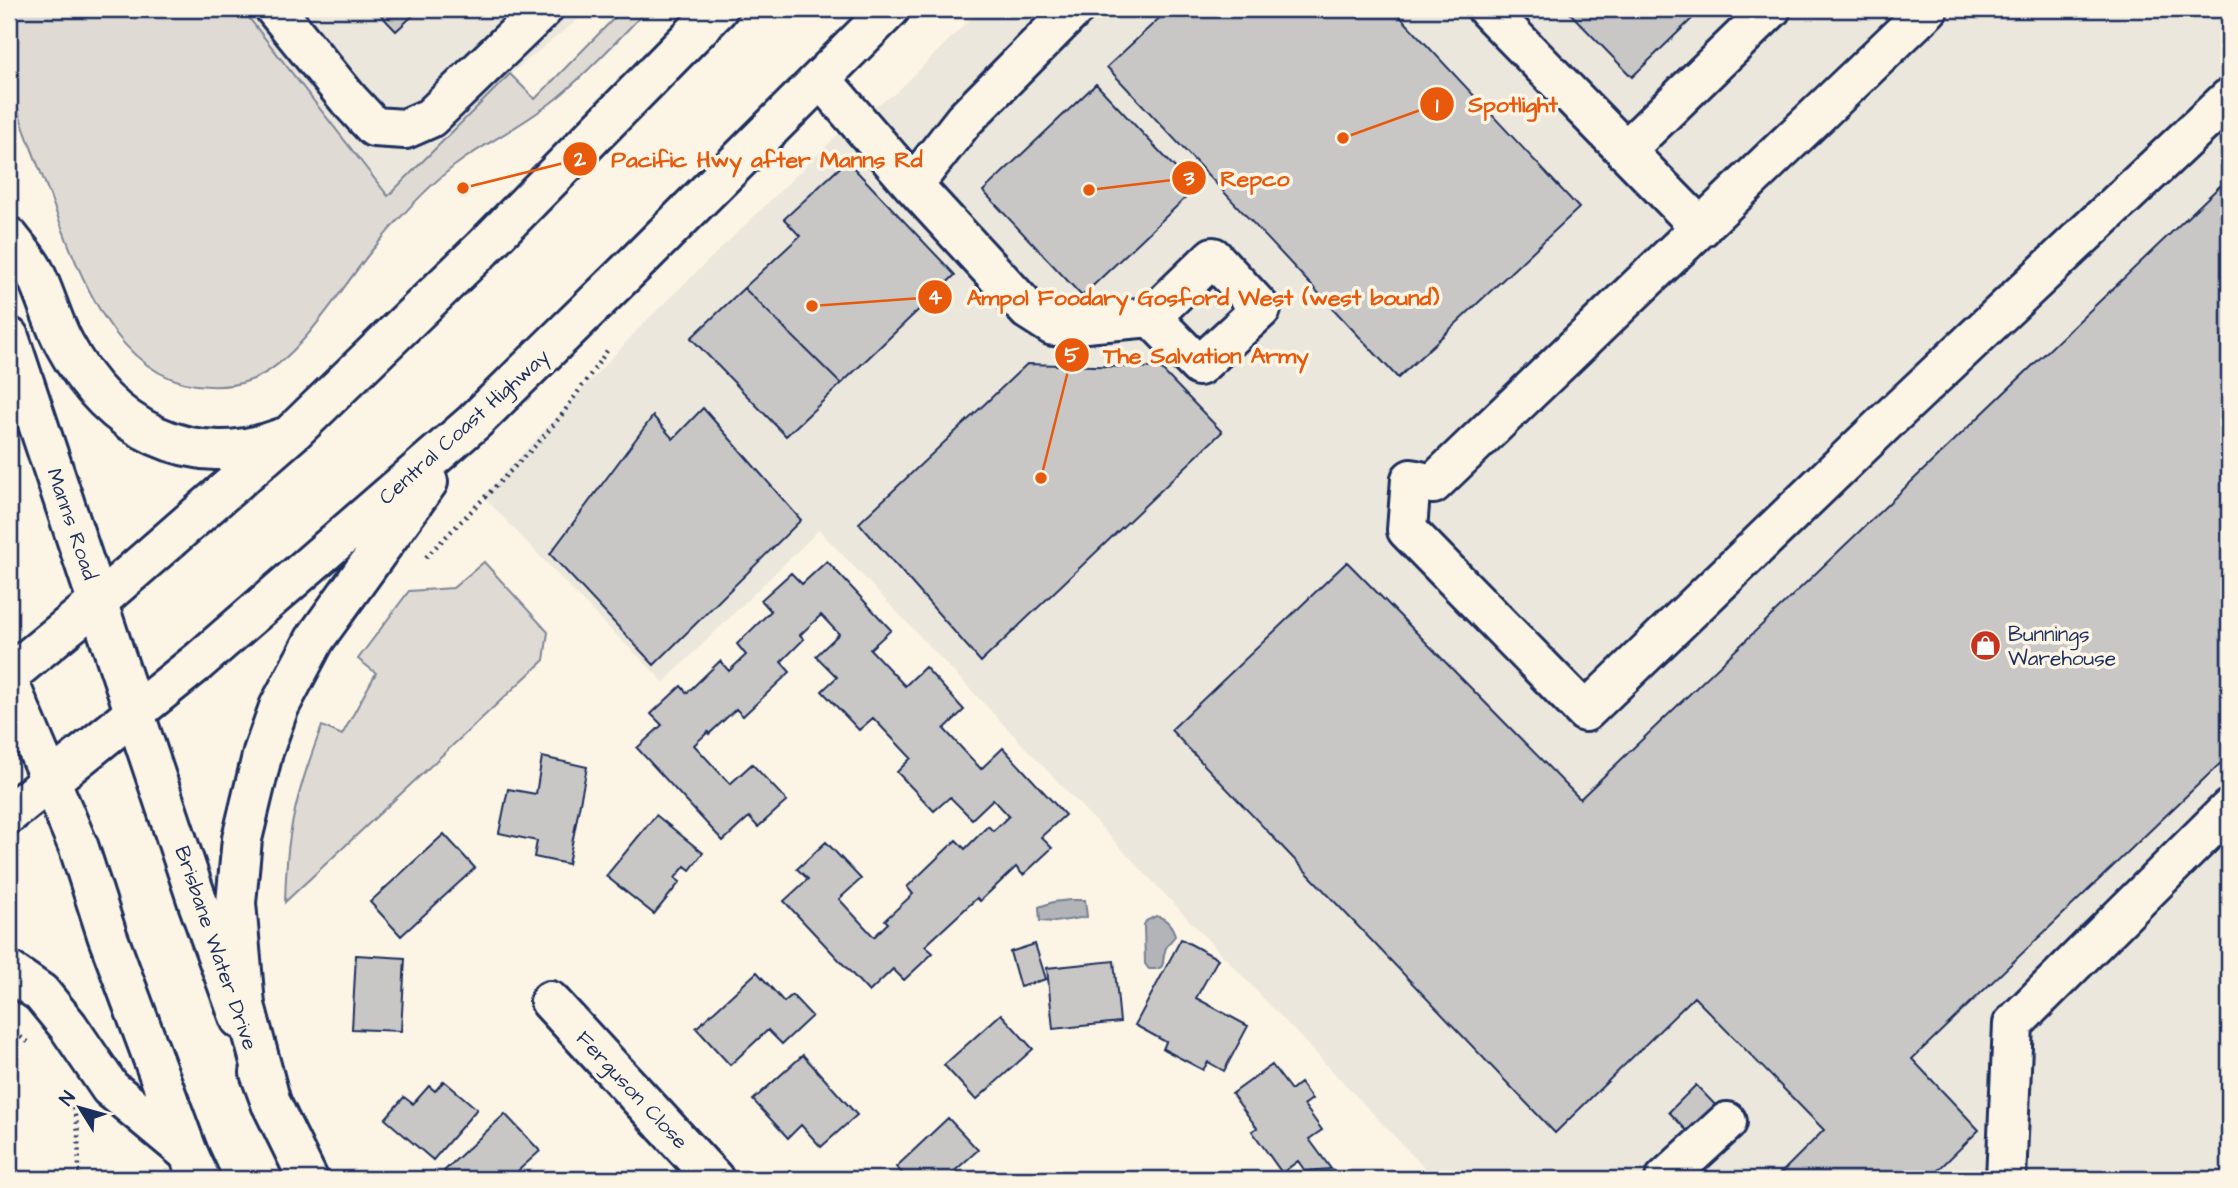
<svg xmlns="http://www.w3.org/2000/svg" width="2238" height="1188" font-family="'Architects Daughter',sans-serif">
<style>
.built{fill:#ece7dc}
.green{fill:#dfdbd4;stroke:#7d8599;stroke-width:2}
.water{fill:#b2b4b8;stroke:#767f94;stroke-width:2}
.building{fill:#c8c7c6;stroke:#1b2f5e;stroke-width:2}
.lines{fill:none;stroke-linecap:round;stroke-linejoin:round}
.minor-casing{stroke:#1b2f5e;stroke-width:44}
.major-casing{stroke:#1b2f5e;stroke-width:44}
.highway-casing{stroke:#1b2f5e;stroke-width:44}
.path{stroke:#1b2f5e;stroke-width:4.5;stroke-dasharray:2 5;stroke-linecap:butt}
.minor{stroke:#fcf5e5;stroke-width:38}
.major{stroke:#fcf5e5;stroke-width:38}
.highway{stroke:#fcf5e5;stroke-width:38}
.labels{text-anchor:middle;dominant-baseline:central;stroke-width:7;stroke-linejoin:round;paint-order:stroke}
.street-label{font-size:21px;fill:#1b2f5e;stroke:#fcf5e5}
.poi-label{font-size:21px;fill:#1b2f5e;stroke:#fcf5e5;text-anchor:start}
.leader{fill:none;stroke:#e8590c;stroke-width:2.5}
.callout-dot{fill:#e8590c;stroke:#fcf5e5;stroke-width:2.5}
.mark-label{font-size:21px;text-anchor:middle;font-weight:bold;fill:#fff}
.callout-label{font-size:23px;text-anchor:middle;font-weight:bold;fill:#e8590c;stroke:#fcf5e5;stroke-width:7;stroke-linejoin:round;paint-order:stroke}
</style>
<rect width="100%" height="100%" fill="#fcf5e5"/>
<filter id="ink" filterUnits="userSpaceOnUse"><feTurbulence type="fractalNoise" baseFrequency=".0143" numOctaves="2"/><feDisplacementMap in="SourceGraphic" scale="14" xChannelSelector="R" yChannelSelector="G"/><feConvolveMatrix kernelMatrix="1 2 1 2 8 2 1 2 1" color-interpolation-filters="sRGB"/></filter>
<g filter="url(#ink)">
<path class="built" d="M242 9H591L510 74 387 197Z
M980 9H2229V1179H1435L819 530 664 682 587 606 483 496 644 323 855 118 895 94Z"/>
<path class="green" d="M9 9H242L388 196 510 74 535 99 623 9H648C618 39 590 71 557 98 528 122 495 138 464 159 433 180 398 219 374 248 341 287 297 366 248 381 231 387 213 387 196 385 111 374 75 262 49 193 35 157 19 120 10 83 5 64 9 29 9 9Z
M484 562 548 632 544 660 285 902C286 873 287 844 294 815 300 785 311 755 322 726L342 735 376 673 358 659 409 591 453 588Z"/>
<path class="water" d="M1070 900H1085L1087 917 1055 922 1040 921 1039 907 1053 902Z
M1156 916C1166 918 1173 926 1175 936 1171 941 1166 945 1165 951 1161 962 1168 970 1149 969L1145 964 1144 925 1146 921Z"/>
<path class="building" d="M375 9H420L396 31Z
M1169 9H1393L1579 208 1398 378 1107 67Z
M1566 9H1702L1632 77Z
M1096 84 1195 189 1082 296 983 191Z
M847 161 955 275 841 384 744 288 800 236 784 219Z
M2220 186 2229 196V755L1912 1059 1979 1130 1929 1179H1775L1824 1130 1694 997 1555 1133 1171 730 1347 562 1580 799Z
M744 288 841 384 786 436 691 338Z
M1027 364 1160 368 1222 432 981 662 859 523Z
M703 408 801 520 654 665 550 554 653 416 673 439Z
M827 561 891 630 870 649 905 686 925 667 964 710 944 729 981 769 1003 748 1065 815 1041 837 1052 848 1023 875 1016 867 980 901 977 898 925 946 933 953 904 980 893 969 869 992 784 901 808 879 797 869 826 842 861 879 839 899 874 937 888 923 885 920 913 894 907 887 956 840 965 849 988 826 993 831 1009 816 993 799 972 819 950 797 934 811 897 772 911 758 873 718 859 730 822 691 837 677 816 656 839 634 821 615 800 635 804 639 781 662 790 672 743 716 736 709 709 734 708 732 694 745 730 784 752 764 787 801 758 827 749 817 723 841 637 748 662 725 651 714 681 686 687 693 720 661 729 671 746 655 737 644 771 611 761 600 791 573 802 584Z
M542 757 587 767 568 864 534 857 537 841 499 833 508 789 536 794Z
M656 815 703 853 690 870 685 866 675 878 680 882 654 914 606 876Z
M444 834 475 868 401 936 370 902Z
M1181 939 1218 959 1196 998 1248 1026 1224 1071 1208 1062 1203 1070 1163 1049 1166 1042 1135 1025Z
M1035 944 1046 979 1020 987 1010 952Z
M356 955 405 958 401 1031 352 1029Z
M1114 961 1120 1022 1053 1029 1047 968Z
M757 972 784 1002 792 995 812 1016 782 1044 768 1030 730 1065 696 1028Z
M1001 1014 1033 1049 976 1100 944 1065Z
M803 1055 857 1115 821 1147 801 1125 788 1138 753 1100Z
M1272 1065 1291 1090 1300 1083 1312 1099 1304 1105 1322 1130 1309 1139 1331 1169 1305 1171 1298 1161 1282 1173 1252 1131 1257 1128 1232 1094Z
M444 1081 477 1109 433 1160 385 1119 404 1097 413 1104 429 1086 435 1091Z
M1696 1085 1720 1110 1692 1136 1669 1112Z
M505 1114 540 1151 509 1179H452L444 1171Z
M948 1118 978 1150 949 1176 952 1179H908L896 1167Z"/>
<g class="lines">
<defs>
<path id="minor" d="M275 9 349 100 374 127 405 129 430 118 543 9
M1487 9 1701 228
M1928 9 1433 484 1411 479 1407 530 1585 712 1890 418 2229 98
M821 79 913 185 1028 310 1053 326 1151 317 1213 257 1261 309 1199 366 1151 317
M1625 151 1771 9
M913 185 964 120 1074 9
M550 1001 714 1179
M1665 1179 1727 1122
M2006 1179 2013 1024 2229 809"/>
<path id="major" d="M9 337 198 903 240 1019
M9 683 79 848 107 935 188 1153 200 1179
M260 1073 271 1103 308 1179"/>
<path id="highway" d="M9 237C17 248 28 259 34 271 46 295 52 322 65 345 109 428 191 473 282 438
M9 675 99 601 293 432 483 248 718 9
M9 814 199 661 474 422 636 263 890 9
M9 971 41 993 68 1026 110 1088 188 1153
M271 1103 245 1005 236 903 242 839 263 752 279 707 315 639 428 482"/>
</defs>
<use href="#minor" class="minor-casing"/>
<use href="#major" class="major-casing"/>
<use href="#highway" class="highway-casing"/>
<path class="path" d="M426 557 538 443 561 416 609 348
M9 1029 28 1042
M73 1108C81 1131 77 1156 80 1179"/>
<use href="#minor" class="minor"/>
<use href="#major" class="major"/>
<use href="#highway" class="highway"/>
</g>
</g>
<defs>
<symbol id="shop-disc" viewBox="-11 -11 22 22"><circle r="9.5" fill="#c8321e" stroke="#fcf5e5"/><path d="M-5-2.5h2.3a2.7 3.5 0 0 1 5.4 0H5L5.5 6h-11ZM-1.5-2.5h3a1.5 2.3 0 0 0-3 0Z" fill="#fff"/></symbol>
</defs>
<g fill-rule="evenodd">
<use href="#shop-disc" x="1968" y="628" width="35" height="35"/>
</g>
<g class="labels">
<g class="street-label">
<text transform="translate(464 427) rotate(-42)">Central Coast Highway</text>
<text transform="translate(72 524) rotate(71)">Manns Road</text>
<text transform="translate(216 948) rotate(71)">Brisbane Water Drive</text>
<text transform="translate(632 1090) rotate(47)">Ferguson Close</text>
</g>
<g class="poi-label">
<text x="2008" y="634">Bunnings<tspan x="2008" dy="24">Warehouse</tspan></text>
</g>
</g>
<path class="leader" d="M1343 138L1437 104M463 188L580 159M1089 190L1189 178M812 306L935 297M1041 478L1072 355"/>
<g class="callout-dot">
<circle cx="1343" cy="138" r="7"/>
<circle cx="463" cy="188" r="7"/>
<circle cx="1089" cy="190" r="7"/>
<circle cx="812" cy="306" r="7"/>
<circle cx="1041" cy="478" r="7"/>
<circle cx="1437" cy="104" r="18"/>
<circle cx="580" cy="159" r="18"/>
<circle cx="1189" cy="178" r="18"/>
<circle cx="935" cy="297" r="18"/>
<circle cx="1072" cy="355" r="18"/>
</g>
<g class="mark-label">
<text x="1437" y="112">1</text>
<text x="580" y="166">2</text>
<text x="1189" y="185">3</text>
<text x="935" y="304">4</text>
<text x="1072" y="362">5</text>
</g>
<g class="callout-label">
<text x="1513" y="112">Spotlight</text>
<text x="767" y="167">Pacific Hwy after Manns Rd</text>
<text x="1255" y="186">Repco</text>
<text x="1203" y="305">Ampol Foodary Gosford West (west bound)</text>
<text x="1206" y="363">The Salvation Army</text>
</g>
<rect width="2238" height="1188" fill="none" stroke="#fcf5e5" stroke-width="35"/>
<rect x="18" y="18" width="2203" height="1153" fill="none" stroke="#1b2f5e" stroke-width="2.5" filter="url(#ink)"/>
<g transform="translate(80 1108) rotate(307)" stroke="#fcf5e5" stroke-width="5" paint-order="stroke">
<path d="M0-5L12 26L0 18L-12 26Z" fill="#1b2f5e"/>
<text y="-10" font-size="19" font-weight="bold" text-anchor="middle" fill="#1b2f5e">N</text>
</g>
</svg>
